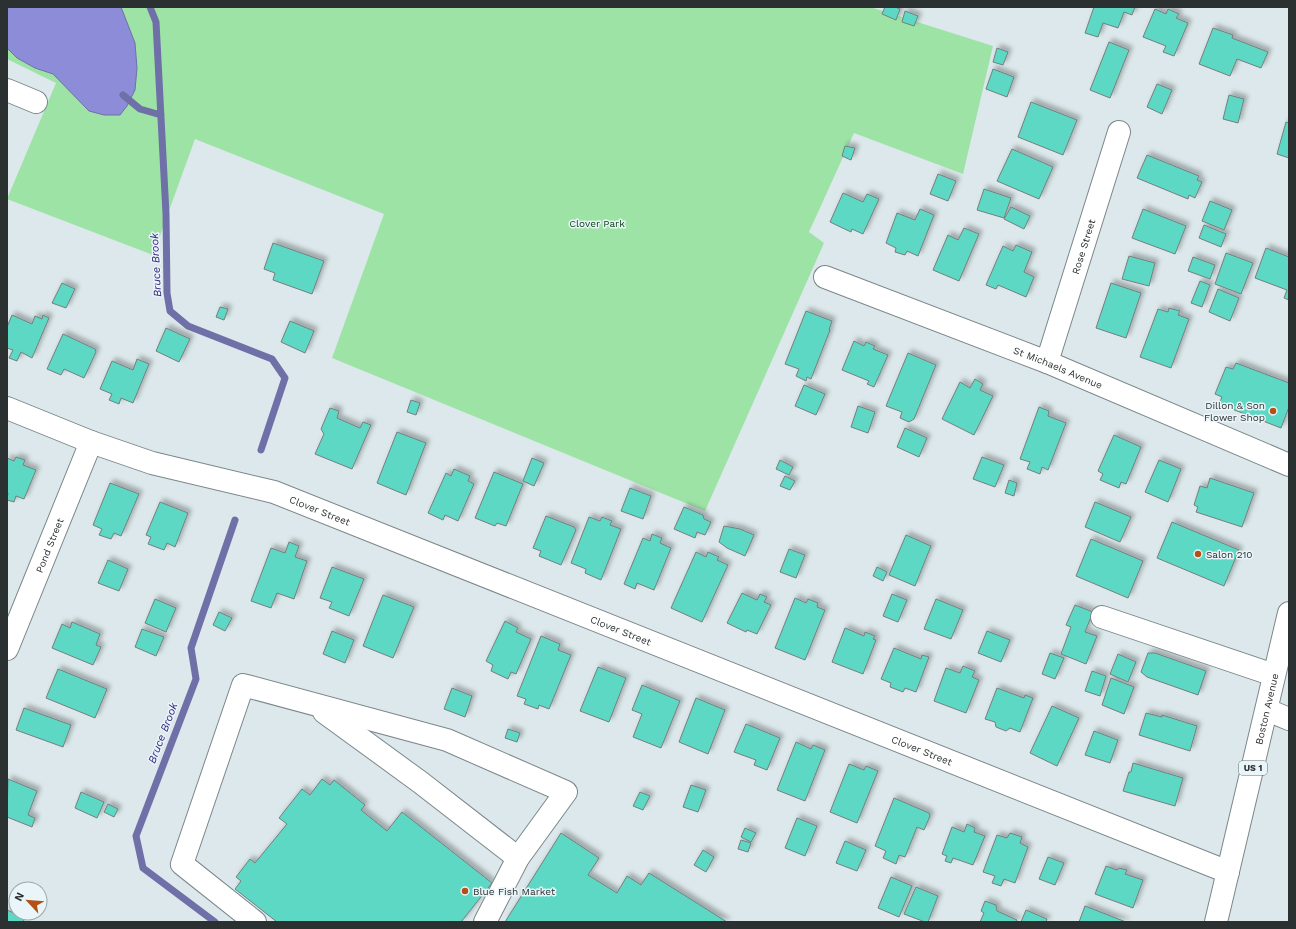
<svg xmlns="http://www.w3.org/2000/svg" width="1296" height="929" font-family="'Work Sans',sans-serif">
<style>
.green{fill:#9ee3a6}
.water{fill:#8c8cd9;stroke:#6f70a7}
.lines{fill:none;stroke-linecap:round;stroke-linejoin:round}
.stream{stroke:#6f70a7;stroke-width:7}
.building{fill:#5dd8c4;stroke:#747f7d;filter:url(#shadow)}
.minor-casing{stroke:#7b878a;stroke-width:24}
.major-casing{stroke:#7b878a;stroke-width:24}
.minor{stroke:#fff;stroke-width:22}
.major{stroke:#fff;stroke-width:22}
.poi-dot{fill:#b25016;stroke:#e9f5f8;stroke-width:1.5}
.labels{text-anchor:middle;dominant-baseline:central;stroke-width:3;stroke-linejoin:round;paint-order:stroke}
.shield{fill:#e9f5f8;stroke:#646b6d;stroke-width:1}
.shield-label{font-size:9px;font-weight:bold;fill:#2b3031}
.park-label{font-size:10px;fill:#033912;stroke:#e9f5f8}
.street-label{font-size:10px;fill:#2b3031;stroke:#e9f5f8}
.poi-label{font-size:10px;fill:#2b3031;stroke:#e9f5f8;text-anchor:start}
.water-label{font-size:11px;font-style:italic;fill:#33247e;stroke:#e9f5f8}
</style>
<defs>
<filter id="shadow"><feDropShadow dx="3.5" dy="-3.5" stdDeviation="2" flood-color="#0004"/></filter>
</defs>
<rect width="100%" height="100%" fill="#dce8eb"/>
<path class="green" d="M7 7H870L993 46 963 174 854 133 809 232 824 243 705 511 332 358 384 214 195 139 153 255 7 199 56 83 7 59Z"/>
<path class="water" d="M7 7H121L135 43 137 68 135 90 127 106 120 115H104L89 111 53 74 35 68 17 58 7 48Z"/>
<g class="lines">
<path class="stream" d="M150 7 156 22 166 214 167 293 170 311 188 326 272 359 285 378 261 450
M123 95 140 109 161 115
M215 922 143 868 136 836 196 679 191 648 235 520"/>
</g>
<path class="building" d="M885 7H895L900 9 896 20 882 14Z
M1094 7H1135L1132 15 1124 12 1118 28 1103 23 1098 37 1085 33Z
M1155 9 1166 14 1168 9 1179 14 1176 18 1188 23 1174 56 1163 52 1166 46 1143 37Z
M905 11 918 16 914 26 902 22Z
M1213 28 1233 35 1232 38 1268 52 1261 68 1237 59 1230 76 1199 64Z
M1109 42 1129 50 1110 98 1090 90Z
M997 48 1008 52 1003 65 993 62Z
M993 69 1014 77 1007 97 986 89Z
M1157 84 1172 90 1162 114 1147 107Z
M1229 95 1244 99 1238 123 1223 119Z
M1031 102 1077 120 1063 155 1018 137Z
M1286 122 1289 123V158L1277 154Z
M845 146 855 148 851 160 842 156Z
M1012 149 1053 167 1039 199 997 181Z
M1147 155 1199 176 1197 180 1202 182 1195 198 1189 195 1188 199 1137 178Z
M938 174 956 181 948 201 930 194Z
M984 189 1011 198 1004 218 977 210Z
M843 193 863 202 867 194 879 199 863 234 852 229 851 232 830 222Z
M1210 201 1232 210 1224 230 1202 221Z
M1011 207 1030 216 1024 229 1004 219Z
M920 209 934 215 918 256 907 251 905 255 895 252 896 248 886 243 897 213 915 220Z
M1143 209 1186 226 1175 254 1132 238Z
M1204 225 1226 234 1221 247 1199 238Z
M964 228 979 234 959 281 933 270 948 235 958 240Z
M273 243 324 261 312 294 273 280 275 273 264 269Z
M1016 245 1032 252 1024 272 1034 277 1026 297 998 285 996 289 986 285 1003 246 1013 251Z
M1266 248 1289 257V300L1284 298 1287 290 1255 278Z
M1226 253 1253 263 1241 294 1215 284Z
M1129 256 1155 263 1149 286 1122 279Z
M1193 257 1215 265 1210 279 1188 271Z
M1200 281 1210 285 1202 307 1191 303Z
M62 283 75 289 66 308 52 303Z
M1111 283 1141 293 1126 338 1096 328Z
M1218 289 1239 298 1230 321 1209 312Z
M220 307 228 309 224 320 216 317Z
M1169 308 1180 311 1178 315 1189 319 1171 368 1140 357 1158 309 1168 312Z
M806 311 832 321 829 330H830L811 379 807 377 806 381 796 376 799 369 785 364Z
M12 315 32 324 35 316 42 319 43 315 49 318 32 358 21 352 17 361 9 358 13 350 7 348V327Z
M290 321 314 331 305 353 281 342Z
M166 328 190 339 179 362 156 351Z
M63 334 95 349 96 352 84 378 64 369 61 375 47 369Z
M854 341 864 346 866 342 875 346 873 349 888 355 874 387 867 384 869 381 842 370Z
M908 353 936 365 914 419 909 422 900 418 902 412 886 406Z
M137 359 149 364 133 403 121 398 119 404 109 400 112 394 100 389 112 361 133 370Z
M1236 363 1289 383V407L1281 428 1219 404 1222 397 1215 394 1226 367 1233 369Z
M975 379 983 384 980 390 993 396 974 435 942 419 960 382 970 388Z
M804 385 825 394 816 415 795 406Z
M411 400 420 403 416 415 407 412Z
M858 406 875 412 868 433 851 427Z
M1039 407 1049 411 1048 416 1066 423 1048 470 1042 467 1040 474 1027 469 1030 462 1020 459Z
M330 408 339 411 337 418 360 428 363 422 371 425 352 469 315 454 324 434 321 429Z
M905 428 927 438 919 457 897 447Z
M397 432 426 443 406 495 377 483Z
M1114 435 1141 447 1126 484 1121 482 1119 488 1100 480 1103 474 1098 471Z
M16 457 25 460 23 465 36 470 24 499 16 496 14 502 7 500 8 493H7V458L14 461Z
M982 457 1004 465 995 487 973 479Z
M532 458 544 463 534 486 523 481Z
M780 460 793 467 789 475 776 469Z
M1159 460 1181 469 1168 502 1145 492Z
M454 469 470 476 468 481 474 484 458 521 445 515 443 520 428 513 446 473 451 476Z
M494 472 523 484 506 526 497 523 495 526 475 518Z
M785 476 795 481 790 490 780 486Z
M1210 478 1254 493 1242 527 1196 512 1198 507 1194 505 1200 486 1207 488Z
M1009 480 1017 483 1014 496 1005 493Z
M110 483 139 494 121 536 114 533 111 539 99 535 102 529 93 525Z
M630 488 651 496 643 519 621 511Z
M160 502 188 513 175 547 167 543 164 550 148 544 151 537 146 535Z
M1095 502 1131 517 1120 542 1085 527Z
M684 507 703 515 704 519 711 522 705 535 697 532 695 538 674 529Z
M546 516 574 527 576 530 561 565 539 556 541 551 533 548Z
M589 517 600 521 602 517 612 521 610 525 621 529 601 580 585 573 586 569 571 563Z
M1172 522 1239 550 1224 586 1157 558Z
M724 526 740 529 754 535 745 556 727 548 719 542Z
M652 534 662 538 660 543 671 548 654 590 637 583 635 589 624 584 643 538 650 541Z
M906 535 931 546 915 586 889 575Z
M1091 539 1143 561 1128 598 1076 576Z
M289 542 299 546 295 557 307 561 294 599 277 593 271 608 251 601 271 548 285 553Z
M789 549 805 555 796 578 780 572Z
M696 552 706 557 708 552 719 557 717 560 728 565 702 622 671 608Z
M108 560 128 569 119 591 98 583Z
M332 567 364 579 349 616 329 608 332 602 320 598Z
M877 567 887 572 883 581 873 576Z
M742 593 757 600 760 594 767 597 764 602 771 605 757 634 747 630 746 632 727 623Z
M892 594 907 600 898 622 883 616Z
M383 595 414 607 393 658 363 646Z
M795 598 806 603 808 599 818 603 817 607 825 610 805 660 775 648Z
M155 599 176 608 166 632 145 623Z
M936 599 963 610 951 639 924 629Z
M1075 605 1093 612 1085 632 1097 636 1086 664 1061 654 1071 627 1066 625Z
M219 612 232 618 225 631 213 625Z
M505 621 518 628 516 632 531 639 516 674 511 672 508 679 491 671 493 665 486 661Z
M72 622 100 634 96 645 101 647 93 665 52 648 62 624 70 628Z
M845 628 864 636 865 632 875 636 873 639 876 640 863 674 832 662Z
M142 629 164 637 156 656 135 647Z
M332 631 354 640 345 663 323 654Z
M987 631 1010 640 1001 662 978 653Z
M541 636 560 644 558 650 571 655 549 709 539 705 538 709 524 704 526 699 517 696Z
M894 648 921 659 922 655 929 657 916 692 905 688 903 692 890 687 891 683 881 679Z
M1050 653 1064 658 1055 679 1042 674Z
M1148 653H1155L1206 671 1198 695 1147 677 1141 672Z
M1118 654 1136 662 1128 682 1110 674Z
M963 666 975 671 972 677 979 680 966 713 934 701 946 668 960 673Z
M598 667 626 678 609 722 580 711Z
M58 669 107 689 95 718 46 698Z
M1092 671 1106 676 1100 696 1085 691Z
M1111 678 1134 687 1124 714 1102 705Z
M642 685 680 701 661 748 633 737 642 714 632 710Z
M452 688 472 696 465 717 444 709Z
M997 688 1024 698 1025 695 1033 698 1020 732 1010 728 1006 731 996 727 995 722 985 719Z
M696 698 725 710 708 754 679 742Z
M1052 706 1079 718 1057 766 1030 753Z
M24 708 71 725 63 747 16 730Z
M1146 713 1162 717V715L1197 726 1190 751 1139 735Z
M746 724 780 738 767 770 754 765 756 760 734 752Z
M508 729 520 733 517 742 505 738Z
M1094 731 1118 740 1110 763 1085 755Z
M796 742 811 749 813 745 825 750 805 801 777 790Z
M1133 763 1183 778 1175 806 1123 791 1129 772H1131Z
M849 764 864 770 866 766 878 771 857 823 830 812Z
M8 779 37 791 28 815 35 818 32 827 7 817Z
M322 779 330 785 334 780 365 805 361 810 387 831 402 812 492 883 461 922H277L235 889 241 881 236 877 250 859 255 863 287 824 279 818 302 789 310 795Z
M691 785 706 790 698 812 683 807Z
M81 792 104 802 97 818 75 808Z
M640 792 650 796 643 810 633 806Z
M894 798 929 813 930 816 924 830 917 827 905 857 899 855 896 864 883 858 886 851 875 846Z
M108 804 118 809 114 817 104 812Z
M797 818 817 826 805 856 785 848Z
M967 824 975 828 974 832 985 836 973 865 953 858 951 863 945 861 947 856 942 854 952 827 964 832Z
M745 828 756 833 751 842 741 837Z
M561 833 599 858 588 875 617 893 627 876 641 885 649 873 727 922H505Z
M1010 833 1022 837 1020 843 1028 847 1015 883 1004 879 1001 886 992 883 995 876 983 872 997 835 1007 838Z
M741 840 751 843 748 852 738 849Z
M845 841 866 850 857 871 836 863Z
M703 850 714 857 706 872 694 865Z
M1048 857 1064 863 1055 885 1039 879Z
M1106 866 1117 870 1119 868 1127 870 1125 874 1143 880 1133 908 1095 894Z
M891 877 912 886 899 917 878 908Z
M916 887 938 896 928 922H925L904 914Z
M985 901 996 905 997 911 1017 920 1016 922H980L984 913 981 911Z
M1085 906 1126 922H1079Z
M7 910 25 918 23 922H7Z
M1026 910 1047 919 1046 922H1021Z"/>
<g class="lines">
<defs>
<g id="minor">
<path d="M7 90 36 102"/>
<path id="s1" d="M825 277 1047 362 1289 465"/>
<path id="s2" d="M1047 362 1119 132"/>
<path id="s3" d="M7 408 91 442 152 463 274 492 1228 872"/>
<path d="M1102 617 1274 675"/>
<path id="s4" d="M7 649 91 442"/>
<path d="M1267 710 1289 719"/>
<path d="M324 712 420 782 518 858"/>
<path d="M255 922 182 864 243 685 447 740 566 792 518 858 485 922"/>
</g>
<g id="major">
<path id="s5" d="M1216 922 1289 613"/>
</g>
</defs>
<use href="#minor" class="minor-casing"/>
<use href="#major" class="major-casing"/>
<use href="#minor" class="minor"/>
<use href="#major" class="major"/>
</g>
<g class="poi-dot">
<circle cx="1273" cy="411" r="4"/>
<circle cx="1198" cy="554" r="4"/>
<circle cx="465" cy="891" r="4"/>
</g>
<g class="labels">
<rect class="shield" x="1239" y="761" width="28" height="14" rx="3"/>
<g class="shield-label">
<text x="1253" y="768">US 1</text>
</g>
<g class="park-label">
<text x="597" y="223">Clover Park</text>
</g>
<g class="street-label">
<text stroke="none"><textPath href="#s2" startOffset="121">Rose Street</textPath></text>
<text stroke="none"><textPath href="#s1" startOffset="250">St Michaels Avenue</textPath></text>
<text stroke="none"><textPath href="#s3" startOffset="330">Clover Street</textPath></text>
<text stroke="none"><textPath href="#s4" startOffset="112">Pond Street</textPath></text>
<text stroke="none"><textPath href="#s3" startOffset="654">Clover Street</textPath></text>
<text stroke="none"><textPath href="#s5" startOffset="219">Boston Avenue</textPath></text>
<text stroke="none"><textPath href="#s3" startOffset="978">Clover Street</textPath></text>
</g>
<g class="poi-label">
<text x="1265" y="405" text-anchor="end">Dillon &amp; Son<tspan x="1265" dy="12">Flower Shop</tspan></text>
<text x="1206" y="554">Salon 210</text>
<text x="473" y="891">Blue Fish Market</text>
</g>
<g class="water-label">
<text transform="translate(156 265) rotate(-93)">Bruce Brook</text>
<text transform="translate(163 733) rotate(-69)">Bruce Brook</text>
</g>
</g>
<rect width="1296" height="929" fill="none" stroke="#2b3031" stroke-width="16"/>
<g transform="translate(28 901) rotate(296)"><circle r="19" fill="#e9f5f8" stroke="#9da6a8"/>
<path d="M0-3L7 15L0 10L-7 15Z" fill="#b25016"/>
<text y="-6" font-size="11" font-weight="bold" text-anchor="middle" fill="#2b3031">N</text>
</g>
</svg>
